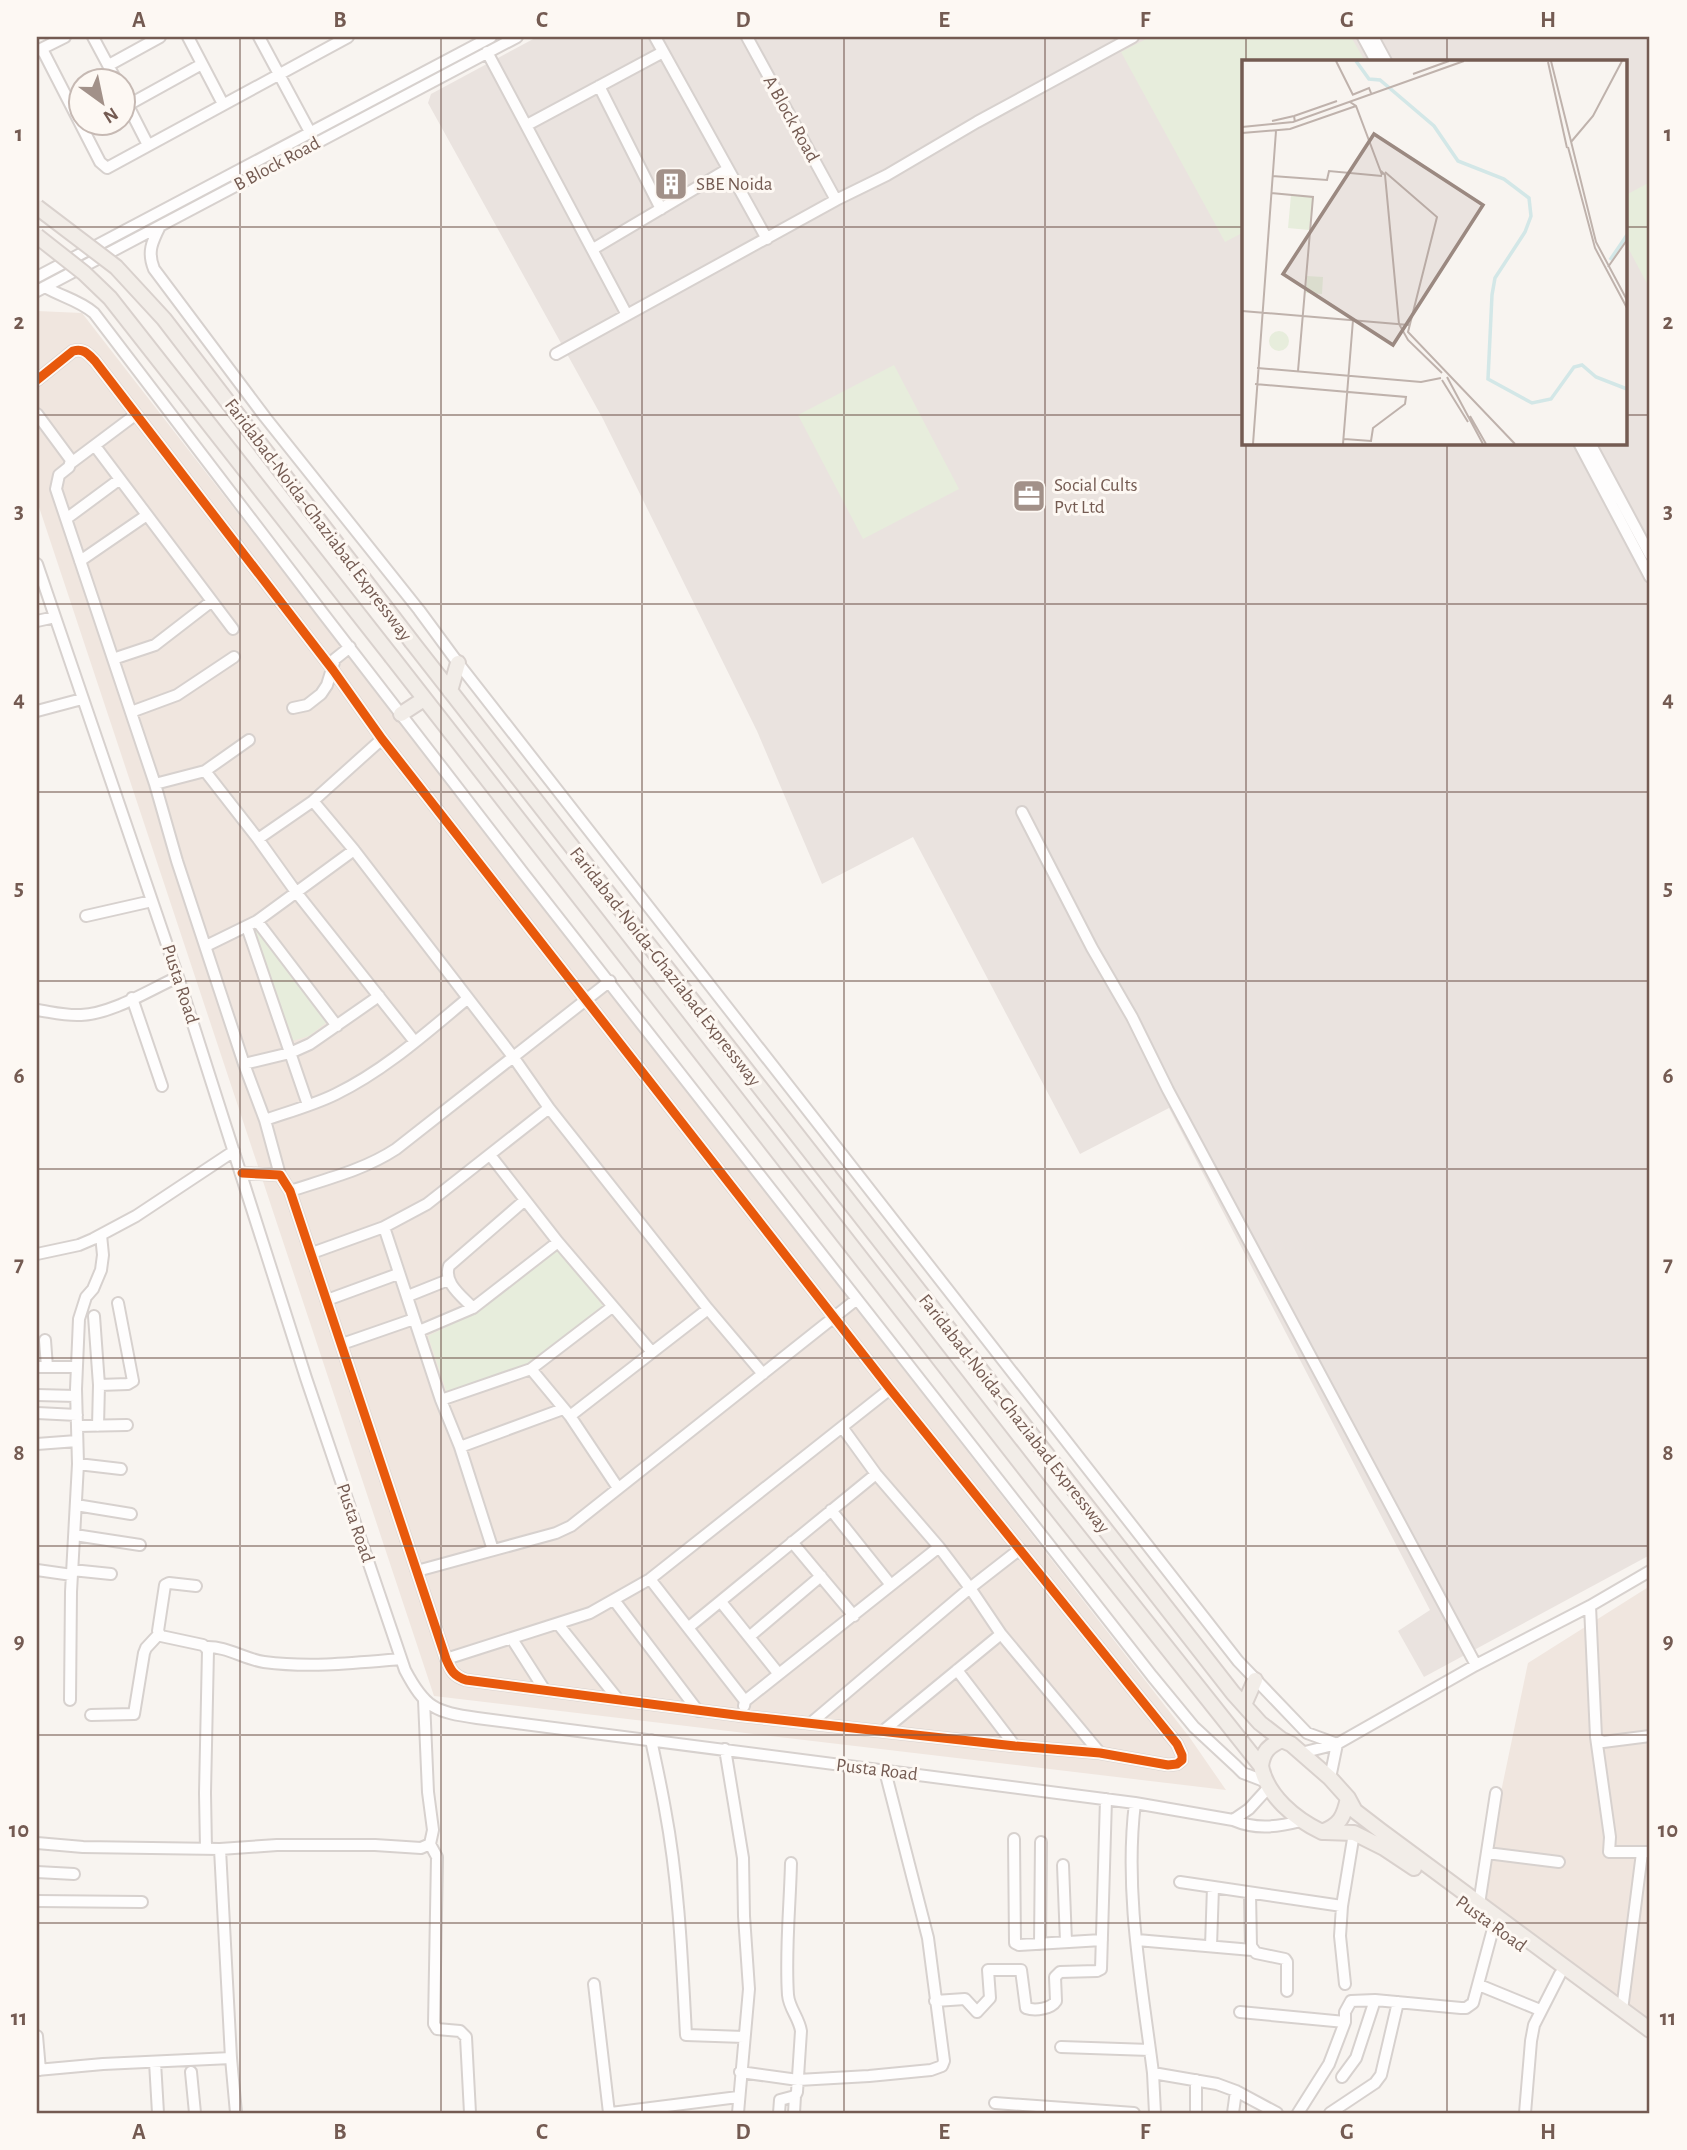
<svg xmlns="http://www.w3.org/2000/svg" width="1687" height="2150" font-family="'Alegreya Sans',sans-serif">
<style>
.residential{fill:#f0e6df}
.industrial{fill:#eae3df;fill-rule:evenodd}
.green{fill:#e7eddc}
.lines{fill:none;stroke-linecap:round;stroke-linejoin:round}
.minor-casing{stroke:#d7d1ce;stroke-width:14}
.major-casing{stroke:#d9d1cd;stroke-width:18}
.minor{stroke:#fefdfd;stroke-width:10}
.major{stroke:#f2ede8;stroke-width:14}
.major-bridge-casing{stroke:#d9d1cd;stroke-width:18;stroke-linecap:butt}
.major-bridge{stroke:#f2ede8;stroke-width:14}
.cycleway-casing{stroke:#fdf8f3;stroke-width:13}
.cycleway{stroke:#e8590c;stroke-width:9}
.grid{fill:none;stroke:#745b52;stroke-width:2;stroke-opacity:0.55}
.labels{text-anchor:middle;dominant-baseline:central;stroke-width:6;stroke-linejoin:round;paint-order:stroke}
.street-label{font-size:19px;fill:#745b52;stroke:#fdf8f3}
.poi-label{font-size:19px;fill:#745b52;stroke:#fdf8f3;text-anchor:start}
.inset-river{fill:none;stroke:#d3e7e7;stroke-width:3.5}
.inset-road{fill:none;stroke:#bfb2ac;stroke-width:2}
.view{fill:#9b8981;fill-opacity:0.15;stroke:#9b8981;stroke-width:3.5}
.inset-edge{fill:none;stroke:#745b52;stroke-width:3.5}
.neatline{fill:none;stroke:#745b52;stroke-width:2.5}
.grid-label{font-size:23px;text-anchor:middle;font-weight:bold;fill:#745b52}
</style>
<rect width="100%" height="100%" fill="#f8f4f0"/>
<path class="residential" d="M37 311 82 313 1190 1738 1226 1790 434 1696 37 501Z
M1650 1586V2022L1479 1897 1528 1663Z"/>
<path class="industrial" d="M537 37H1650V1555L1424 1677 1398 1631 1430 1610 1169 1108 1080 1154 913 837 822 884 757 731 603 419 428 103 431 94ZM1244 61H1626V443H1244Z"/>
<path class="green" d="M1150 37H1351L1365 61H1244V232L1225 242 1121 52Z
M1650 182V289L1626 244V195Z
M894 365 959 489 863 539 798 415Z
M256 928 327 1022 309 1036 292 1041 254 929Z
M557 1248 603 1306 525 1367 447 1393 428 1336 474 1313Z"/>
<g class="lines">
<defs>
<path id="minor" d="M93 37 116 80
M188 37 223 104
M259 37 310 132
M655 37 767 239
M747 37 836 200
M1363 37 1376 61
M1373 37 1386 61
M42 49 100 162 107 168 348 37
M37 51 65 37
M487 52 627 315
M109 65 160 37
M599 86 661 209
M122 94 148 145
M128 105 202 64
M527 125 663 52
M160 226C152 242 147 252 154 269L265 417 419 610 458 663 1238 1661 1307 1733 1337 1744
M593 249 728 169
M37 277 491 37
M45 287C62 297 79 300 94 313L322 612 524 874 1152 1676 1194 1727 1236 1766 1243 1773 1264 1781
M37 291 517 37
M556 354 836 200 887 175 977 122 1133 37
M37 380 73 351C84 348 88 354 95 361L333 670 382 739 890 1389 1177 1744 1182 1755V1760L1177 1764 1168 1765 1100 1753 1015 1746 743 1716 466 1680C454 1676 451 1671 446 1659L290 1191 280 1175 242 1173
M37 414 71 460 69 467 59 475 56 489 155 784 177 861 244 1064 265 1120 280 1175
M1579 443 1650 577
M1590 443 1650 555
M95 446 233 629
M71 463 135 415
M66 519 120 479
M80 561 147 515
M37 564 178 977 306 1378 405 1670C425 1708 435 1712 477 1718L1135 1803 1233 1820C1256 1830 1277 1827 1301 1821
M37 621 55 617
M113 659 155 645 212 601
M293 708 307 705 321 694 327 685 335 659 350 647
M37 711 82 699
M131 712 177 695 234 657
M205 771 258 839 296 892 415 1042
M155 784 205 771 249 740
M313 801 354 850 514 1058 549 1108 708 1309 763 1374
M1022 812 1092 948 1132 1017 1168 1090 1476 1665
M258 839 313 801 382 739
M86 916 152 901
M257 921 337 1026
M247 927 308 1105
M206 946 257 921 354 850
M132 998 162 1086
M37 1010C51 1012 66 1016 81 1015 112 1014 149 990 178 977
M244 1064 290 1053 310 1044 379 996
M265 1120C288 1112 314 1105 336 1094 385 1070 426 1033 467 999
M490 1155 558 1242 651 1351
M290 1191C327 1179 364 1170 396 1149L610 981
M384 1227 441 1400 460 1447 493 1550
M312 1253 384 1227 427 1204 549 1108
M37 1254 79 1245 93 1239 136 1216 234 1151
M408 1296 448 1280
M327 1300 398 1274
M473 1308C462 1296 443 1283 449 1266L525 1200
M94 1316 99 1385 98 1426
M419 1331 473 1308 558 1242
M45 1340 47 1367
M342 1344 414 1319
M37 1367H77
M531 1369 570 1416 618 1488
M99 1385 128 1384 133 1381 118 1303
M37 1395 76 1396
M441 1400 531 1369 612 1307
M37 1413 77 1415
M570 1416 708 1309
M77 1426 127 1425
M37 1444 77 1441
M460 1447 563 1409
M78 1464 121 1469
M76 1505 131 1514
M831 1510 891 1585
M75 1535 140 1545
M792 1542 854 1616
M939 1547 970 1588 1001 1634 1100 1753
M37 1570 72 1575
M72 1570 111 1574
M417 1571 556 1533 571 1526 857 1299
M650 1579 745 1701 744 1706
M196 1586 169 1583 165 1585 158 1631 161 1636 203 1645 208 1650 205 1793 206 1849
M614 1600 698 1711
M721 1602 778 1673
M1590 1606 1596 1737 1599 1740 1603 1742 1650 1736
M558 1624 617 1698
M689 1627 876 1474
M749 1637 821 1576
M512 1639 544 1689
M206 1647C226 1646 244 1659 264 1662 310 1668 355 1663 401 1659
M446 1659 590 1613 650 1579 890 1389
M957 1670 1015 1746
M70 1700 71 1592 78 1464 76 1389 79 1319 86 1297 93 1289 101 1270 103 1255 101 1235
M745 1701 939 1547 876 1474 842 1427
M91 1715 134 1714 144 1653 146 1648 159 1634
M812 1722 970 1588 1020 1549
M883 1731 1001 1634
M1596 1737 1610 1837 1609 1852H1650
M651 1740C656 1763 661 1786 665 1809 679 1883 682 1960 686 2035L744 2037
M725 1749 743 1858 744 1916 749 1989 738 2113
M1301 1753 1337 1744 1476 1665 1590 1606 1650 1571
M1330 1778 1337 1744
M1135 1803C1124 1892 1142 1985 1153 2073
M1233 1820 1249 1809 1269 1787
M1014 1839 1015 1943 1019 1945 1102 1940
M37 1843 83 1847 220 1849 277 1845H375L421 1848 430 1844 433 1830 428 1792 424 1700
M430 1844 437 1857 434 2024 437 2029 460 2031 466 2037 470 2113
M220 1849 231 2058 236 2113
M1487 1853 1559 1862
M1063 1865 1066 1942
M37 1872 74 1874
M1180 1882 1342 1906
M1250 1893 1251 1946 1256 1953 1285 1959 1287 1962V1991
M37 1901 142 1902
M1479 1904 1496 1793
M1137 1940 1252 1950
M1040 1944 1041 1842
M1211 1946 1213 1887
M594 1984 609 2113
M1345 1984 1340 1936 1342 1906 1354 1833
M1479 1985 1540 2010
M935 2001 965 1999 977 2012 990 1998 988 1970H1021L1026 2008C1035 2011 1051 2009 1056 2001L1055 1977 1060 1972 1097 1971 1101 1969 1106 1799
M1622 2010 1642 1853
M1240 2012 1345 2022
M37 2036 40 2070
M1061 2047 1150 2050
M155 2062 158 2113
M37 2070 103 2064 231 2058
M191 2072 195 2113
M740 2072 798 2080 869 2076 931 2070 942 2066 944 2061 928 1938 885 1771
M1342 2077 1356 2058 1375 2000
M995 2103 1134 2113
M611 2113 738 2097
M779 2113 780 2100 795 2096 797 2092 801 2031C799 2018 789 2008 788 1995 785 1951 790 1907 791 1863
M794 2113 795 2096
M1155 2113 1153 2073 1217 2084 1236 2091 1277 2113
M1196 2113V2080
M1233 2113 1236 2091
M1298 2113 1329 2064 1345 2022V2012L1351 2001 1375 2000 1461 2008H1466L1473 2003 1494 1925 1493 1914
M1330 2113 1375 2083 1381 2075 1398 2002
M1525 2113 1531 2041 1534 2025 1560 1974"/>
<path id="major" d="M412 642 1233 1693 1260 1723 1282 1740
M392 657 1047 1497 1261 1766C1267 1796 1295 1819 1322 1832 1340 1825 1344 1817 1348 1798
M450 691 458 663
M401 714 424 699
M1244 1705 1255 1680
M1261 1766C1263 1752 1268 1746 1282 1740L1291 1744 1330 1778 1348 1798 1355 1811 1381 1831 1650 2030
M1325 1832 1354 1833 1384 1848 1414 1868"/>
</defs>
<use href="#minor" class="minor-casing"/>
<use href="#major" class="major-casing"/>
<use href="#minor" class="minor"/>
<use href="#major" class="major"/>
<defs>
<path id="major-bridge" d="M37 207 116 267 164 319 412 642
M37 236 84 273 110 298 392 657"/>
</defs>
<use href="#major-bridge" class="major-bridge-casing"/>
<use href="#major-bridge" class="major-bridge"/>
<defs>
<path id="cycleway" d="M37 380 73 351C84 348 88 354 95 361L333 670 382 739 890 1389 1177 1744 1182 1755V1760L1177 1764 1168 1765 1100 1753 1015 1746 743 1716 466 1680C454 1676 451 1671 446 1659L290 1191 280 1175 242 1173"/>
</defs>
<use href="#cycleway" class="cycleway-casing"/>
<use href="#cycleway" class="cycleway"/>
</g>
<path class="grid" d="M240 37V2113M441 37V2113M642 37V2113M844 37V2113M1045 37V2113M1246 37V61M1447 37V61M37 227H1244M1626 227H1650M37 415H1244M1626 415H1650M1246 443V2113M1447 443V2113M37 604H1650M37 792H1650M37 981H1650M37 1169H1650M37 1358H1650M37 1546H1650M37 1735H1650M37 1923H1650"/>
<defs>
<symbol id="building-square" viewBox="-11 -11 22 22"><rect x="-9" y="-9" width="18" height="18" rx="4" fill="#a29189" stroke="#fdf8f3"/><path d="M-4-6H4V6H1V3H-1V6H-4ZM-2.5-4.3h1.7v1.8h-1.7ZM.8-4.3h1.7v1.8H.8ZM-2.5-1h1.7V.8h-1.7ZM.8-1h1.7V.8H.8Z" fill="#fff"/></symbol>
<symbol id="office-square" viewBox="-11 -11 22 22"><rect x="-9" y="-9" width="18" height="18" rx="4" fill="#a29189" stroke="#fdf8f3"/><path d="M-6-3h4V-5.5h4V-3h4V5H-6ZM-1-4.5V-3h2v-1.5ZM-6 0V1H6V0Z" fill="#fff"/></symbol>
</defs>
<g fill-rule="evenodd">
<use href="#building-square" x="652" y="165" width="38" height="38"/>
<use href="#office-square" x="1010" y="477" width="38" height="38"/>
</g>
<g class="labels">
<g class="street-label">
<text transform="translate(791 119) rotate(61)">A Block Road</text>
<text transform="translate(277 164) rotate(-28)">B Block Road</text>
<text transform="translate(318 520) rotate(53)">Faridabad-Noida-Ghaziabad Expressway</text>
<text transform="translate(665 967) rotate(52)">Faridabad-Noida-Ghaziabad Expressway</text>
<text transform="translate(180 984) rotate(72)">Pusta Road</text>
<text transform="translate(1014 1414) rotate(52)">Faridabad-Noida-Ghaziabad Expressway</text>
<text transform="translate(355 1523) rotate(71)">Pusta Road</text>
<text transform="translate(877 1770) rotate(7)">Pusta Road</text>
<text transform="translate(1491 1924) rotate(36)">Pusta Road</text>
</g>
<g class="poi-label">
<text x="696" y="184">SBE Noida</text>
<text x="1054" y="485">Social Cults<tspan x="1054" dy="22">Pvt Ltd</tspan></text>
</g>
</g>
<g transform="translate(1242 60)">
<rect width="385" height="385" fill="#f8f4f0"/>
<path d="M49 135 71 137 67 170 46 168ZM65 216 81 217 80 234 64 233ZM27 281a10 10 0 1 1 20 0a10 10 0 1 1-20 0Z" fill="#e7eddc"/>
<path class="inset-river" d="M114 1 127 19 138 20 192 66 216 101 262 119 287 138 289 156 283 172 253 218 250 235 246 319 290 343 309 339 332 307 340 305 354 317 385 329M368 200 385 175"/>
<path class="inset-road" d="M94 1 111 35M309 1 354 182 385 240M306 2 325 88M171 14 207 1M110 35 127 28 129 33M108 42 114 46 140 115M52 56 95 41M30 61 52 56 53 62M0 67 51 62 222 1M0 73 48 69 114 46M329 82 351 56 380 1M326 87 353 188 385 248M139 111 143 115 157 264 166 280 200 313M143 112 195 157 166 272 273 384M30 116 85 120 87 111 140 116M29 133 71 137 56 311M366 207 385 180M0 251 167 265M15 308 179 322 199 318M205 317 241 384M200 320 226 362M13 324 164 337 163 344 131 368 129 381 102 379M228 356 244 384M11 384 34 71M101 384 111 260"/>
<path class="view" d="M132 74 241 145 151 285 41 214Z"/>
<rect width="385" height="385" class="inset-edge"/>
</g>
<rect width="1687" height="2150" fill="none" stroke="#fdf8f3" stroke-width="77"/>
<g transform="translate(102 102) rotate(147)"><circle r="33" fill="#fdf8f3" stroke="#c6b9b3" stroke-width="2"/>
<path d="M0-5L12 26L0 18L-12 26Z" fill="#a29189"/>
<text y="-10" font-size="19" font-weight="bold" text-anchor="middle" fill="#745b52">N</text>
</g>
<rect x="38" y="38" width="1610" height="2074" class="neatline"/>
<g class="grid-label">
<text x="139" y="27">A</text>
<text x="340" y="27">B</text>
<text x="542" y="27">C</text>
<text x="743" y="27">D</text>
<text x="944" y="27">E</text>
<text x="1145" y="27">F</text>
<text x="1347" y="27">G</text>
<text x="1548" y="27">H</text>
<text x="19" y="141">1</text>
<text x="1668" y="141">1</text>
<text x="19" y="329">2</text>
<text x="1668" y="329">2</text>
<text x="19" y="518">3</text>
<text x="1668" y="518">3</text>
<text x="19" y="706">4</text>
<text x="1668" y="706">4</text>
<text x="19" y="895">5</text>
<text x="1668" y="895">5</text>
<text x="19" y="1083">6</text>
<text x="1668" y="1083">6</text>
<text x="19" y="1271">7</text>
<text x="1668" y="1271">7</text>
<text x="19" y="1460">8</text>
<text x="1668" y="1460">8</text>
<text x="19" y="1648">9</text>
<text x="1668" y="1648">9</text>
<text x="19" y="1837">10</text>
<text x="1668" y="1837">10</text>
<text x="19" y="2025">11</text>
<text x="1668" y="2025">11</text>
<text x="139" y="2139">A</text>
<text x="340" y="2139">B</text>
<text x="542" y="2139">C</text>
<text x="743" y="2139">D</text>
<text x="944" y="2139">E</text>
<text x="1145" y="2139">F</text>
<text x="1347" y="2139">G</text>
<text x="1548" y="2139">H</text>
</g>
</svg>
